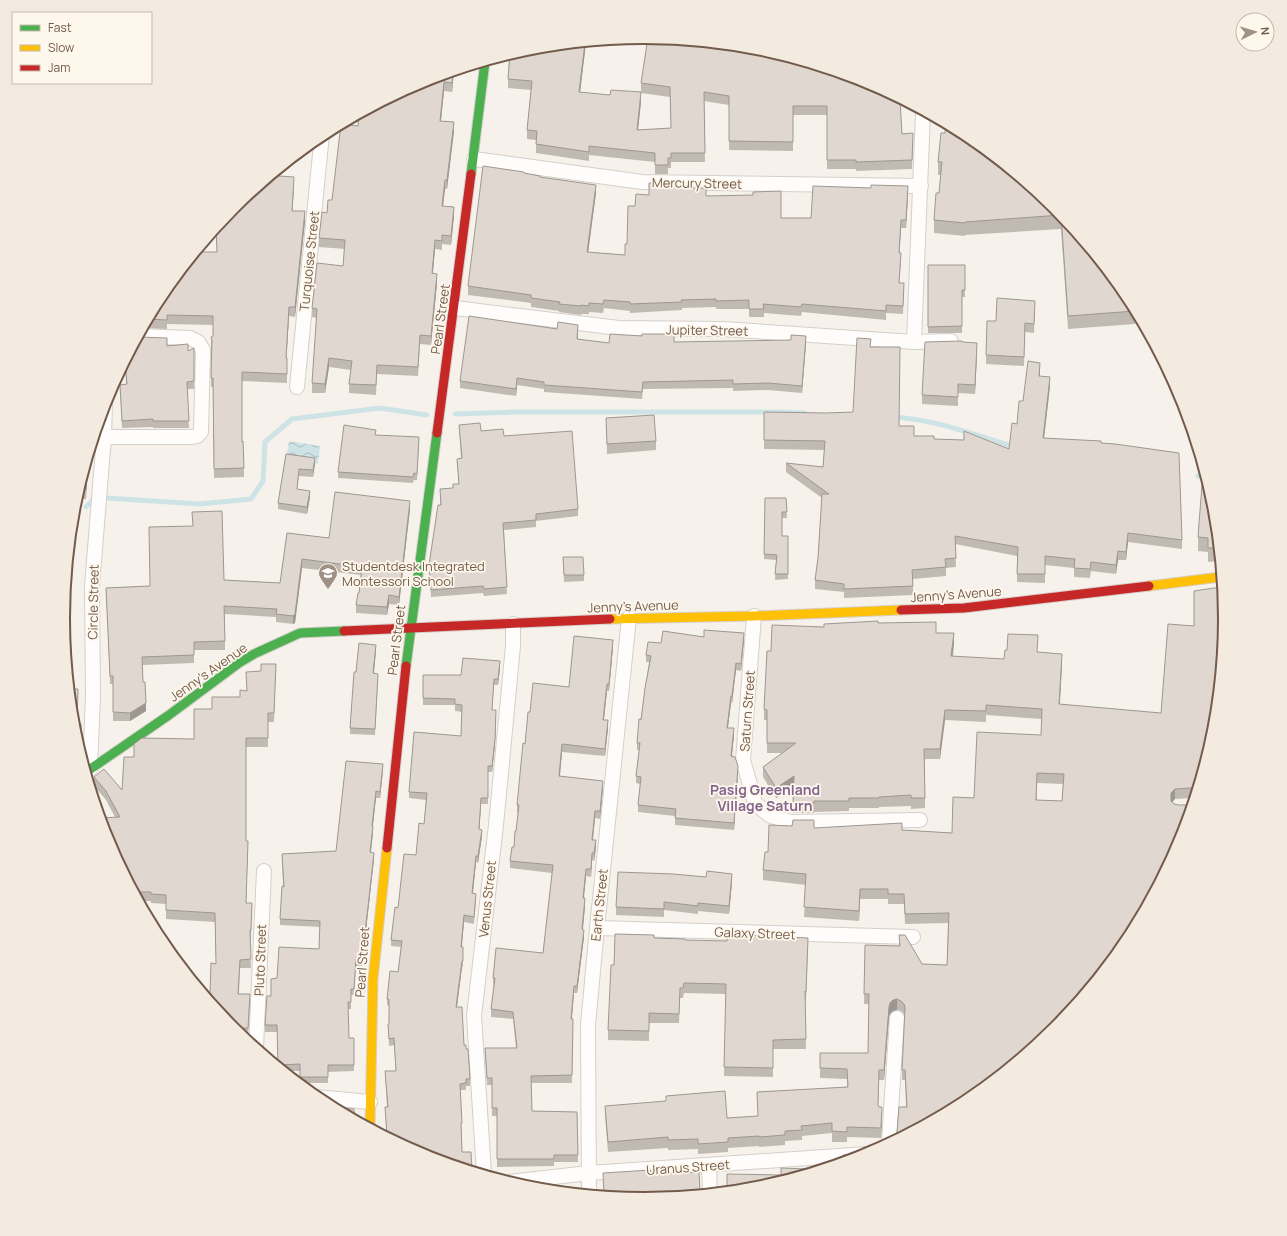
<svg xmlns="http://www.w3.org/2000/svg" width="1287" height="1236" font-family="Manrope,sans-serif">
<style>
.water{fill:url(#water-waves)}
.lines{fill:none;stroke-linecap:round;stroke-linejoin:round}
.stream{stroke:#cde3e6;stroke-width:5}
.street-casing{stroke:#d5cfc9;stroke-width:16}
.fast-casing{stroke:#d6cfc9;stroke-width:11}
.slow-casing{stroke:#d6cfc9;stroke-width:11}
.jam-casing{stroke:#d6cfc9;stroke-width:11}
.street{stroke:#fefdfc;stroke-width:14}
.fast{stroke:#4caf50;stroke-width:9}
.slow{stroke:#ffc107;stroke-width:9}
.jam{stroke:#c62828;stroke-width:9}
.wall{fill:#c1bab3;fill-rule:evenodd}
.shaded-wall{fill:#9d9792}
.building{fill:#e0d8d0;stroke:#9d9792;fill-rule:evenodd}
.labels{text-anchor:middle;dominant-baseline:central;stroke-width:3.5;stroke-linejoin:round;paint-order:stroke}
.street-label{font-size:13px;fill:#735b4c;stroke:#fef7ec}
.poi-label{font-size:13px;fill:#735b4c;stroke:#fef7ec;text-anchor:start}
.neighbourhood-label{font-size:14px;font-weight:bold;fill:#82648f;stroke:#fef7ec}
.rim{fill:none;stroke:#735b4c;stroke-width:2}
</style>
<defs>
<pattern id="water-waves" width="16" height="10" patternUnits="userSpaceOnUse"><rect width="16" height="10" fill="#cde3e6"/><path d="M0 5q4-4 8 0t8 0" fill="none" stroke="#abbbbd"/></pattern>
</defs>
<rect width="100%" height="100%" fill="#f6f2eb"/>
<path class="water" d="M289 441 320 446 318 464 286 459Z"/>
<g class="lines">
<path class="stream" d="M455 414 514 412H778L805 413
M893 417C933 419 976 435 1015 447
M1198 476 1205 478
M106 498 200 504 251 499 263 481 265 442 292 419 380 408 427 415
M86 507 96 497"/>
<defs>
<path id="street" d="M474 159 642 182 921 186
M455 308 619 328 723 329 914 342 951 341
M914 342 923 112
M297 387 322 134
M104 437 105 403
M754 616 743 760 755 803 769 815 790 822 920 820
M90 769 93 696 92 586 104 437H192L197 436 201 432 203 350 198 342 190 338 138 336
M597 928 913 937
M256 1048 264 871
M316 1097 370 1102
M889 1142 897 1018
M709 1166 710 1192
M484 1174 474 1016 496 825 513 646V624
M509 1182 589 1173 867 1154
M589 1194 588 1025 597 928 629 618"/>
<path id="fast" d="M471 174 485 62
M406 666 437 433
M86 772 169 715 239 663 254 654 300 633 344 631"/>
<path id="slow" d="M1149 586 1220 577
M610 619 754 616 901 610
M370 1127 373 979 387 848"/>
<path id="jam" d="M437 433 471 174
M901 610 964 608 1149 586
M344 631 610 619
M387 848 406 666"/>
</defs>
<use href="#street" class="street-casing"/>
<use href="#fast" class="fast-casing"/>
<use href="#slow" class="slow-casing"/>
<use href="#jam" class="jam-casing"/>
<use href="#street" class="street"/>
<use href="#fast" class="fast"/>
<use href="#slow" class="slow"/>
<use href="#jam" class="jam"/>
</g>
<path class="wall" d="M586 43 580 92 641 102 638 130 671 128 670 97 641 93V83L854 84 902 134 913 143 912 169 856 171V169H827V115H793V151L729 150V105L704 101 705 162H671V168H668V174H655V162L589 155V161L536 153V140L527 139V130L531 90 508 88V79L509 57 503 56 530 48Z
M473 65 472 71 459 70Z
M454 71 452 92 444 91 441 121 454 131 447 189H445L443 206 454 216 451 245 442 244V250L435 249 433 273 437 283 431 345 420 344 418 376 377 374 376 395 349 393V384L351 370 329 367 325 393H312V383L317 318 312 317V308L343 266 345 249 319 247V238L327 213 332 200 358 126 421 81Z
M945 133 1054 207 1118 290 1135 311V324L1068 329 1061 229 965 235V236L934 233V220L939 193 941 175H938V162Z
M298 153V159H292Z
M281 168 280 176 294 186 292 211 305 221 295 317 289 316 286 358 287 367V383L242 381V442L244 468V477L214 478 213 387H211V337L213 336V325L167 324V329L143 328 161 295 217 252 216 235H210L233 207Z
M524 173 540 177 596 193 588 252 625 255V244H627L635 206 649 195 667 186 693 188 706 196 781 218H811L908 194 906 228H901L899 253 901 261 899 283 904 292 903 314 886 313V320L802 312 801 316 764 313V317H749V309H716V307L682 308V310L630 313V311L604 308 603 313 589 312V314H581V315L559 312V311L531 307V303L468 295V286Z
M928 265H965V297H962V333H928Z
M1035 310 1034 333 1025 332 1024 366 986 364V355L996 321Z
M557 329 578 332V339L609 343 674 342 806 343 802 393 768 390 733 391V388L643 389 642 399 544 392V389L517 385 516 396 460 388V381Z
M138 337 167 346 188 351 194 348V389H187L189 428H153V427L122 428 120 385 126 384 125 362Z
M962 342 977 352 975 394 958 393V406L922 404V395Z
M871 347 899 426 914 436 934 439 1009 449 1017 424 1023 401 1040 372V376L1050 386 1044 438 1101 443 1182 540V549L1128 542 1126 560H1118L1116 574 1091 571 1090 578 1074 577V568L1045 565V583L1017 582V556L955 544 956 567 946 568V576L913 579V595L844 598V592L815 589V580L818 558 822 498 786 472V463L823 467 824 450 764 449V412L826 413 853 412Z
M606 418 656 441V450L607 454Z
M459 425 481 431 504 436 578 509V516L536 521V527L504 530 507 594 484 596 483 593 431 597 429 565 440 505V489L453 488 459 484 457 459 461 458Z
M376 435 419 444 417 480H414L413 483 338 478V472Z
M286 454 315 464 313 477 299 476 297 489 310 497 307 514 278 509V503Z
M88 459 86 499 76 498Z
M765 498H786L787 518H782V536H788V579L775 580 776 560 764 559Z
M1213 505 1219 561 1208 562V552L1198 551V537Z
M410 509 399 605 389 604 387 615 356 613V605L359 593 361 575 302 568 295 623 293 624 276 622V617L225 614V650H194V663L142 665 143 682 146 711 130 721H113V684H110L106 588 150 586 224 580 280 583 287 533 329 538Z
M71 534V567H68Z
M563 557 584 575V581L564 582Z
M878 623 936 633 954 643 953 657 1004 659 1037 652 1062 664 1060 704 1213 732 1193 799 1191 798 1175 799 1173 802 1180 841 1175 851H1173V854L1126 941 896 1137 906 1107 905 1080H902V1070L905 1016 904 1014 901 1011 897 1010 893 1011 890 1014 889 1017 884 1080H879L878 1106 882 1117 881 1138 847 1137V1142H832V1133L802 1136V1140L785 1141V1145L759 1147V1146L728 1148V1152L698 1154V1149L668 1150V1148L608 1152 605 1116V1106L727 1118 758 1116 757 1092 847 1087V1079L820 1078V1053H868L869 1004H864L865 945 899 946V935L922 964 947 965 948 923 905 924 904 904H888V899H860L859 921 804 917 806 885 763 880V870L768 852 814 828 902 830 952 833 974 798 1041 735 1042 719 986 715V722L945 720 940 759H925V808L911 809V806L879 807V808H849V811L814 812V813H793V786L776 798 763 777V767L782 753H767V720H764V709L771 651 824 627ZM1037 783 1063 784 1062 801 1037 800Z
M704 637 744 640 741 671 736 670 732 703H731L728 728 734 735 732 757 738 773 734 830 675 825V816L638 812V805L640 784 636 783V776L639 750H637V743L649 662H646V655L661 643Z
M613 647 609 691H607L604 720 608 728 605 756 562 752 560 777 603 788 600 819 595 818 593 840 596 847 594 861 592 860 591 877 586 876 584 898 585 906 583 929 584 937 577 993H574L572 1019H573L572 1083H531L532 1111 577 1112 578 1162H554V1166L497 1167V1116H492V1085H487L485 1048H516L513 1019 491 1017V1009L494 985H493V978L543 953 552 873 510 868V861L514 847 516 831 518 812H517V805L530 712 569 687Z
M376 651 374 673 378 680 375 735 350 734V728L356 672Z
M276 664 274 722H268V747H246V841L248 850 246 903H252L251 939H250L251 968H240L239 994 250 1003 248 1036 242 1037 233 1029 203 993H210L216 964 215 922 166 919V904L151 903V901H139L107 840 115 817 106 800 94 786V777L122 790 134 757 194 739 212 709 240 697 247 690 261 671Z
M500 668 498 685H494L492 710 496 717 495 745 492 772H488V804H481L479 829 482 836 478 863 476 862 473 893 476 900 474 924 464 922 462 947H463V967H462L457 1007 464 1045 466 1049 470 1079V1086H466V1090H460L462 1152 472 1170 387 1107 385 1071H396L394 1045 389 1046 388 1024H389V1006L387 1005V999L398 972 401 947 391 946V940L398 908 416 855 424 824 426 800 409 798V792L461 736 462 712 455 711V705H423V675H461Z
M78 724H81V754L74 731Z
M383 770 380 798H376L373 826V832L371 852 374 859 362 966H356L354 995H351V1009H348L349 1038H354V1071L328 1072V1083H300V1071H284L278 1066 277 1032H265V1025L271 996 277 978 319 949 320 927 280 925V919L283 887 282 854 336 851Z
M732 882 729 914 698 911V914L664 910V917L616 915V907Z
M654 938 808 947 806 1001H805L806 1049H773V1077L724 1076 726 994 684 993 683 998H680L679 1023H649V1041L608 1040V1030L614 965Z"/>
<path class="shaded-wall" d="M585 43H586L579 101V92Z
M453 71H454L452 92V83Z
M444 82V91L440 130V121Z
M641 92V102L637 139V130Z
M454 122V131L447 189V180Z
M294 177V186L292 220V211Z
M445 180V189L442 215V206Z
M596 185V193L587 261V252Z
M908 186V194L906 228V220Z
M454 207V216L451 245V236Z
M305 211V221L295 317V307Z
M901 220V228L899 261V253Z
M435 240V249L432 282V273Z
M437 274V283L431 345V336Z
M289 307V316L286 367V358Z
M578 325V332L577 346V339Z
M806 336V343L802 393V386Z
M977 343V352L975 394V385Z
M329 358V367L325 393V384Z
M1040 363V372L1039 385V376Z
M1050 377V386L1043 447V438Z
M517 378V385L516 396V389Z
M315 458V464L313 477V470Z
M88 459 86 499 87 460Z
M310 491V497L307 514V507Z
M410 501V509L399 605V597Z
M1128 533V542L1126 560V552Z
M1118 551V560L1116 574V565Z
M302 559V568L295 623 293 624V616Z
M389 595V604L387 615V607Z
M744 633V640L741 671V664Z
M954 633V643L951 667V656Z
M613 640V647L609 691V684Z
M376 645V651L373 680V673Z
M1062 654V664L1059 714V704Z
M500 661V668L498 685V679Z
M736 663V670L732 703V696Z
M607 684V691L603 727V720Z
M731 696V703L727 734V728Z
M146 703V711L130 721V713Z
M496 710 495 745 492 772V766Z
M945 710V720L940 759V749Z
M608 720V728L605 756V749Z
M734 728V735L731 763V756Z
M562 744V752L559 784V776Z
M383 764V770L380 798V792Z
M738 766V773L734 830V823Z
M794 776V786L776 798V788Z
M603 781V788L600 819V811Z
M1175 789V799L1171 803V793Z
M376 791V798L372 832V826Z
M481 798V804L479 836V829Z
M595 811V818L592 847V840Z
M373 826V832L370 859V852Z
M482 830V836L478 863V856Z
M596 840V847L594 861V853Z
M374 853V859L362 966V960Z
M592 853V860L591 877V869Z
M476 856V862L472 900V893Z
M586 869V876L583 905V898Z
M732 874V882L729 914V906Z
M860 889V899L859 921V911Z
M585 898V906L582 937V929Z
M464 915V922L461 953V947Z
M584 930V937L577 993V986Z
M462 961V967L456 1014V1007Z
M574 986V993L571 1026V1019Z
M897 999V1010L893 1011 890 1014 889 1017 884 1080V1070L889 1007 890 1003 893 1000Z
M882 1107V1117L881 1138V1128Z"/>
<path class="building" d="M648 37 757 48 854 78V84H871L900 100 902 134 913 133 912 160 856 162V160H827V106H793V142L729 141V96L704 92 705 153H671V158H668V165H655V153L589 146V152L536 144 537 131 527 130 532 81 508 79 510 54 530 48 585 43 579 92 610 95 611 90 641 92 637 130 671 128 670 87 641 83Z
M453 71 452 83 444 82 440 121 454 122 447 180H445L442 206 454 207 451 236 442 235V241L435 240 432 273 437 274 431 336 420 335 418 367 377 365 376 385 349 384 352 361 329 358 325 384 312 383 317 309 312 308 317 263 343 266 345 240 319 238 322 212 327 213 328 200H332L341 124 358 126 359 114 421 81Z
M946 124 966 135 1054 207 1118 284V290H1122L1127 295 1135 311 1068 316 1061 215 965 222V223L934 220 936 193H939L942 162H938L941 133H945Z
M483 166 524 172V173L540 176V177L596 185 587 252 625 255V244H627L628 206H635L636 194 649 195V183L667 182V186H693V188H706V196L753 195V192L781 191V218H811L813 186 871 188V185L908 186 906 220H901L899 253H901L899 283H904L903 306 886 305V311L802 304 801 307 763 304 764 309H749V300L716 301V299L681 300 682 302 630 304V302L604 300 603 304 589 303V306L581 305V306L559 304 560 302 531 298V295L468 286Z
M280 168 279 176 294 177 292 211H305L295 307H289L286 358H287V374L242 372V442L243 441 244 468 214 469 213 378H211L212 341 211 337 213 336V316L167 315V320L148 319 161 295 196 252H217L216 227 233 207Z
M928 265H965V290H962V326L928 327Z
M997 298 1035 301 1034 324 1025 323 1024 357 986 355 987 321H996Z
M469 316 557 329 558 322 578 325 577 339 609 343 610 334 642 336V334H674V342L791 340V335L806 336 802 386 768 383 733 384V380L643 382 642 392 544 385V382L517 378 516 389 460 381Z
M138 337 167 338V346L188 344V351L194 348V381L187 382 189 421H153V419L122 421 120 385 127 384 125 361Z
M857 338 871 339 870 347H900L899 426H914V436H934V439L964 440V431L1009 449 1012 423 1017 424 1019 401H1023L1028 361 1040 363 1039 376 1050 377 1043 438 1101 441V443L1115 444 1179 453 1182 540 1128 533 1126 552 1118 551 1116 565 1091 562 1090 569 1074 568 1075 559 1045 556V574H1017L1018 547 955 536 956 558 945 559 946 567 912 570 913 586 844 589V584L815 580 818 558 822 494H829L786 463 823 467 825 441 764 440V412L826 413 853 412Z
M962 341V342L977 343 975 385 958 384V397L922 395 925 342Z
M654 415 656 441 607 444 606 418Z
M480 423 481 431 503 429 504 436 572 431 578 509 536 514V520L503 523 507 587 484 589 483 586 431 590 429 565 438 505H441L440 489 453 488V484H459L457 459 462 458 459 425Z
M344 425 376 430 375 435 419 437 417 474 414 473 413 477 338 472Z
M286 454 315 458 313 470 299 469 297 489 310 491 307 507 278 503Z
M87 460 86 490 78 489Z
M1203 471 1213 505 1218 548H1208V538L1198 537Z
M335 492 410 501 399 597 389 595 387 607 356 605 358 593H359L362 567 302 559 295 614 293 616 276 614 277 609 224 606 225 641 194 642V655L142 657 143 682H145L146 703 130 713 113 712V676H110L106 588 150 586 149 527 193 526 192 512 222 511 224 580 280 583 287 533 329 538Z
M765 498H786L787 512H782V536H788V574H775L777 555 764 554Z
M71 534V556H69Z
M563 557H583L584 575H564Z
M1221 587 1224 618 1213 732 1196 790 1191 788 1175 789 1171 793V801L1174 804 1179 805H1191L1180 841H1173V855L1126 941 1054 1029 966 1101 892 1141V1140L896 1137 897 1132 899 1107H907L905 1070H902L905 1008 904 1004 901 1001 897 999 893 1000 890 1003 889 1007 884 1070H879L878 1105 879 1107H882L881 1128 847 1127V1132L832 1131V1123L801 1126 802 1130 785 1131V1135L759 1137V1136L728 1138V1142L698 1144V1139L668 1140V1137L608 1142 605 1106 666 1101V1096L725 1091 727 1118 758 1116 757 1092 848 1087 847 1069 820 1068V1053H868L869 994H864L865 945 900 946 899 935H905L922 964 947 965 949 913 905 914 904 894H888V889H860L859 911 804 907 806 874 763 870 765 852H768L769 825 792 826 793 820H814V828L902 823V830L952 833 953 797 974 798 977 732 1041 735 1042 709 986 705V711L945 710 940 749H924L925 798H911V795L879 797V798H849V801H814V803H793L794 776 776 788 763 767 796 743H767V710L764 709 767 651H771L772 625 824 627V624L878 621V623L936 622V633H954L951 656 1004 659 1005 650H1007L1008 634 1038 635 1037 652 1062 654 1059 704 1161 713 1168 624 1194 626V591ZM1037 773 1064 774 1062 801 1036 800Z
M704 630 744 633 741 664 736 663 732 696H731L727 728H734L731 756 735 757 738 766 734 823 675 818 676 809 638 805 641 777 636 776 640 743H637L639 719 641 720 645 688 651 656 646 655 648 642 661 643 663 631 704 637Z
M574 636 613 640 609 684H607L603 720H608L605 749 562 744 559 776 603 781 600 811H595L592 840H596L594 853H592L591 869H586L583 898H585L582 929 584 930 577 986H574L571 1019H573L572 1075 531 1076 532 1111 577 1112 578 1155H554V1159H497V1108H492V1078H487L485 1048H517L513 1012 491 1009 495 978H493L496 948 543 953 553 865 510 861 512 847H514L515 831H516L519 805H517L523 743 525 744 528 712H530L533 683 569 687Z
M359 643 376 645 373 673 378 674 375 729 350 728 354 672H356Z
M463 658 500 661 498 679H494L492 710H496L495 739 492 766H488V798H481L479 829 482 830 478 856H476L472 893 476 894 474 917 464 915 461 947H463V961H462L456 1007H462L464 1045H466V1049H468L470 1079H466V1083L460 1084 462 1123H461L462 1152H471L472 1170 421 1155 387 1136 385 1107H388L385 1071H396L394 1038 389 1039 388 1024H389V999H387L390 971 398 972 402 941 391 940 395 907 398 908 404 854 416 855 419 823 424 824 427 793 409 792 414 732 461 736 462 705 455 704V699L423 698V675H461Z
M261 664H276L274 713H268V738H246V841H248L246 903H252L251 930H250L251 959 240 960 238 994H250L248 1028H232L203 993H210L211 963 216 964 215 913 166 910V895L151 894V892H134L107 840 100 818 120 817 106 791 94 777 104 769 122 790 124 757H134V744L142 738 194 739V709H212V697H240V690L247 691 246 672 261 671Z
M70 689H78L77 724H81V747H78L74 731Z
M346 761 383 764 380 792 376 791 372 826H373L370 852 374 853 362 960 356 959 354 989H351V1002H348L349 1038H354V1065H328V1077H300V1064L278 1065 277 1025H265L267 996H271V979L277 978 279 947 319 949 320 921 280 919 282 886 284 887 282 854 336 851Z
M707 871 732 874 729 906 698 903V906L664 902V909L616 907 618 872 673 874 706 877Z
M615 934 654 935V938L685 939V940L727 941 728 934 808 938 806 992 805 991 806 1039 773 1040V1068L724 1067 726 984 684 983 683 988H680L679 1014 649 1013V1031L608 1030 611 965H614Z
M334 1108 354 1109V1119Z
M843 1155H865L843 1162Z
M781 1168 808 1169V1172L757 1188 727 1191V1174L781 1175Z
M651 1170V1174L699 1172 700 1192 705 1191V1193L643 1199 604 1195 603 1173Z
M568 1187V1192L543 1189Z"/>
<defs>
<symbol id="school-pin" viewBox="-11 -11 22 30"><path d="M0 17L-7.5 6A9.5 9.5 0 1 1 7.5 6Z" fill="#a19084" stroke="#fef7ec"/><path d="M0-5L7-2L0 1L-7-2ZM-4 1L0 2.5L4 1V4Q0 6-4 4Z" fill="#fff"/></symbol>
</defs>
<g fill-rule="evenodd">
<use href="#school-pin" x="317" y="562" width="22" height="30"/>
</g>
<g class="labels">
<g class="street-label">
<text transform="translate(697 183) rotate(1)">Mercury Street</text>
<text transform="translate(309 261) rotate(-84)">Turquoise Street</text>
<text transform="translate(440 319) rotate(-82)">Pearl Street</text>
<text transform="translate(707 330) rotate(1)">Jupiter Street</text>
<text transform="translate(956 594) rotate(-4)">Jenny's Avenue</text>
<text transform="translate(93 602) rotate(-89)">Circle Street</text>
<text transform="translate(633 606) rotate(-2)">Jenny's Avenue</text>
<text transform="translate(396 640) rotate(-83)">Pearl Street</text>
<text transform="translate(208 672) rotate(-35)">Jenny's Avenue</text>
<text transform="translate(747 711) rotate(-86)">Saturn Street</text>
<text transform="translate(487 899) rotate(-84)">Venus Street</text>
<text transform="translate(599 905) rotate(-84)">Earth Street</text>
<text transform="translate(755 933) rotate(2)">Galaxy Street</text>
<text transform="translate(260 960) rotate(-88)">Pluto Street</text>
<text transform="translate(362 962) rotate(-86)">Pearl Street</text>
<text transform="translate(688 1167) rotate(-4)">Uranus Street</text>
</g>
<g class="poi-label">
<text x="342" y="566">Studentdesk Integrated<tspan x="342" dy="15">Montessori School</tspan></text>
</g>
<g class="neighbourhood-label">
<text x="765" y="789">Pasig Greenland<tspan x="765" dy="16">Village Saturn</tspan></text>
</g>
</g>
<path d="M0 0H1287V1236H0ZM70 618a574 574 0 1 1 1148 0a574 574 0 1 1-1148 0Z" fill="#f3ebdf" fill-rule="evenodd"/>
<path class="rim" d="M70 618a574 574 0 1 1 1148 0a574 574 0 1 1-1148 0Z"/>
<rect x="12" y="12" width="140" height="72" fill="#fef7ec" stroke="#c6b9ac"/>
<rect x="20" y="25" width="20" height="6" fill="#4caf50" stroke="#c6b9ac"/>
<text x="48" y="32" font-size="12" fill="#735b4c">Fast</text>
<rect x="20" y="45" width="20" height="6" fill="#ffc107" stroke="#c6b9ac"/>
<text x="48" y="52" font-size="12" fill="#735b4c">Slow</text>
<rect x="20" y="65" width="20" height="6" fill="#c62828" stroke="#c6b9ac"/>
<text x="48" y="72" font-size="12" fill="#735b4c">Jam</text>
<g transform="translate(1255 32) rotate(85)"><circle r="19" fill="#fef7ec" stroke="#c6b9ac"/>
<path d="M0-3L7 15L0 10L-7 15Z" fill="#a19084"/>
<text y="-6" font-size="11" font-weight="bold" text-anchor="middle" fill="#735b4c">N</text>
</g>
</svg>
